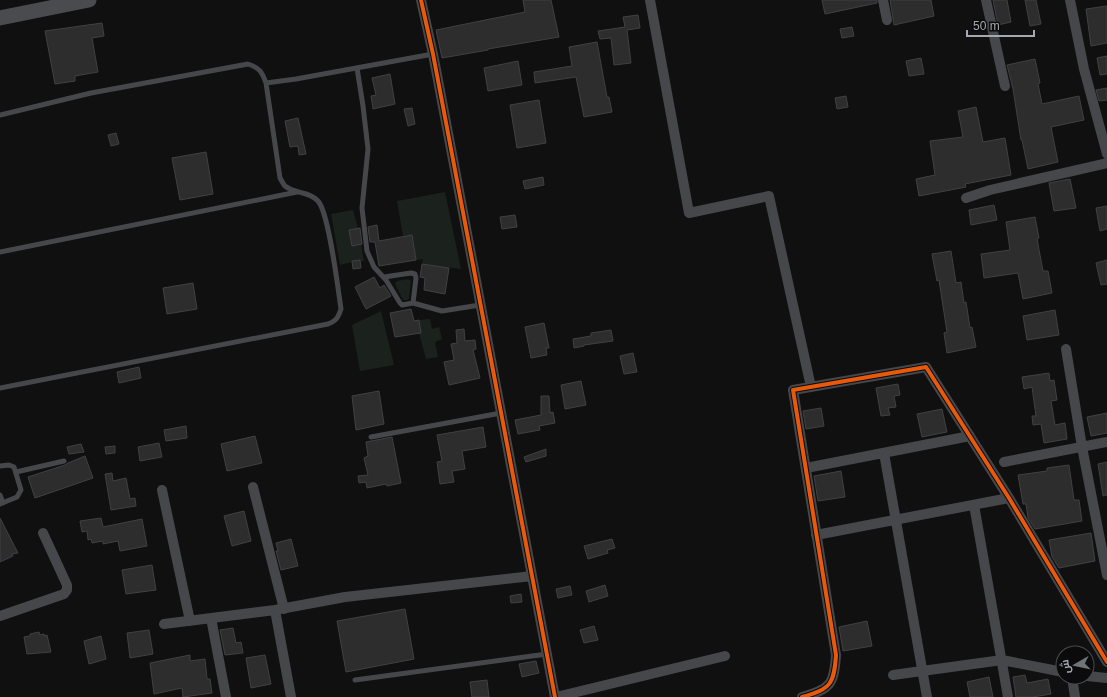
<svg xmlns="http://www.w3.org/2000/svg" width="1107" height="697" font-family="Arial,Cairo,sans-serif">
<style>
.green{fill:#1b211c}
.building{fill:#2d2d2e;stroke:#404144}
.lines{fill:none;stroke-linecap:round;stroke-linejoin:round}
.lane{stroke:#45474a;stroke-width:5}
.street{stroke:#45474a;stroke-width:10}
.secondary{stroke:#494b4e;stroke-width:15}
.cycleway-casing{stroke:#0b0b0c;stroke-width:6}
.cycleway{stroke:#e8590c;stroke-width:4}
</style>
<rect width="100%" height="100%" fill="#101011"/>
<path class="green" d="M445 192 461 269 422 264 423 259 416 260 412 235 403 236 397 201Z
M353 210 358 228 349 230 352 246 361 244 364 261H352V262L340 265 331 214Z
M408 279 411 281 409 298 408 300H403L395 284 397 281Z
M381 311 394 365 360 371 352 325Z
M430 319 432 329 439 327 442 339 435 342 438 357 426 359 419 333 421 332 419 320Z"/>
<path class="building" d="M523 0H551L559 37 488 49V50L442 58 436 30 525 12Z
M822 0H877V3L825 14Z
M890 0H931L934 16 894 25Z
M993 0H1007L1011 22 998 25Z
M1025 0H1036L1041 24 1030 26Z
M1107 6V43L1091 46 1086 9Z
M638 15 640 28 627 30 631 63 614 65 611 38 600 39 598 31 625 27 623 17Z
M102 23 104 36 92 38 98 72 75 76V81L55 84 45 31Z
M852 27 854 36 842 38 840 29Z
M597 42 607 97H609L612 112 584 117 576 77 535 83 534 72 572 66 569 47Z
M1107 56V74L1100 75 1097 58Z
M921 58 924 74 909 76 906 61Z
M1035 59 1040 83 1038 84 1042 104 1079 96 1084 120 1051 127 1058 162 1028 169 1022 140H1021L1013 89 1007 65Z
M518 61 522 85 488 91 484 68Z
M390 74 395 104 373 109 371 96 376 95 372 78Z
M1107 88V100L1099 101 1096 90Z
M846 96 848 107 837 109 835 98Z
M539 100 546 143 517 148 510 105Z
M976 107 983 142 1005 138 1011 175 965 184 966 187 919 196 916 179 935 175 930 141 963 137 958 111Z
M412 108 415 124 408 126 404 109Z
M298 118 306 154 299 155 298 146 290 147 285 121Z
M116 133 119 144 111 146 108 135Z
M206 152 213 194 180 200 172 158Z
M543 177 544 185 525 189 523 181Z
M1070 179 1076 208 1054 211 1049 183Z
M994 205 997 220 971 225 969 210Z
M1107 206V229L1100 231 1096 208Z
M515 215 517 227 502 229 500 217Z
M1035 217 1039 238 1037 239 1043 271H1048L1052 293 1023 299 1018 273 984 278 981 254 1010 250 1006 222Z
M377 225 379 241 412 235 416 260 379 266 375 242H370L368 227Z
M360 228 362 244 352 246 349 230Z
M951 251 956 283 961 282 964 303 966 302 970 328 972 327 976 347 947 353 944 333 947 332 939 280 937 281 932 254Z
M360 260 361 268 353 269 352 261Z
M1107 260V284L1101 285 1096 263Z
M422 264 449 268 445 294 424 290 425 278 420 277Z
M374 277 380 288 384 285 391 296 366 309 355 287Z
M193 283 197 309 167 314 163 288Z
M411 309 414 321 419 320 421 333 395 337 390 313Z
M1055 310 1059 335 1027 340 1023 316Z
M544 323 549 348H546L547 355 531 358 525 327Z
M464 329 465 341 475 340 476 349 473 350 480 378 449 385 444 362 454 360 451 344 457 343 456 330Z
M611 330 613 341 584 345V346L574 348 573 339 591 336V333Z
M633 353 637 372 624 374 620 356Z
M139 367 141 378 119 383 117 372Z
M1049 373 1050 381 1054 380 1057 400 1051 401 1055 425 1065 423 1067 439 1044 443 1041 424 1033 425 1032 416H1036L1032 387 1024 389 1022 377Z
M581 381 586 405 565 409 561 385Z
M898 384 900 395 894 396 896 407 888 408 890 415 881 416 876 388Z
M379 391 384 424 356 430 352 396Z
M541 396H549L550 413 553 412 555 423 539 426 540 430 518 434 515 420 541 415Z
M821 408 824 426 806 429 803 411Z
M942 409 947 432 922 437 917 414Z
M1107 413V433L1091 436 1087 417Z
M186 426 187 438 166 441 164 430Z
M483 427 486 447 462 451 465 469 452 471 454 482 440 484 437 462 442 461 437 435Z
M255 436 262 463 227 471 221 444Z
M392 437 401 483 387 486 386 484 367 488 366 482 359 483 358 476 368 475 364 458 368 456 366 442Z
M159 443 162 457 140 461 138 447Z
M81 444 84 452 69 454 67 447Z
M115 446V453L106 454 105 447Z
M546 449V456L526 462 524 457Z
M85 456 93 478 35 498 28 477 65 465 68 463Z
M1107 462V495L1103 496 1098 464Z
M1069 465 1074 500H1079L1082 521 1035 529 1028 518 1026 504H1023L1018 475 1047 471V468Z
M841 471 845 497 818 501 814 476Z
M112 473 113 481 126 478 130 499 135 498 136 506 111 510 105 474Z
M244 511 251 541 232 546 224 516Z
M0 518 18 553 12 554 13 556 0 562Z
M101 518 103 527 142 519 147 546 120 551 118 541 103 544V541L92 543 91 539 88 540 87 531 82 532 80 521Z
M1091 533 1095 561 1059 568 1052 557 1049 540Z
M291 539 298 566 281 570 276 551H278L276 543Z
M612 539 615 548 607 550 608 553 588 559 584 546Z
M152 565 156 590 126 594 122 570Z
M605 585 608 596 589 602 586 591Z
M570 586 572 595 558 598 556 589Z
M521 594 522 602 511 603 510 596Z
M405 609 414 659 346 672 337 621Z
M867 621 872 646 843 651 839 627Z
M594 626 598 640 584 643 580 630Z
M233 628 236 643 241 642 243 653 225 655 220 630Z
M149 630 153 654 130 658 127 633Z
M39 632 40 635 44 634V636L47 635 51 652 27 654 24 637 30 636V634Z
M101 636 106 659 89 664 84 641Z
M190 655V661L205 659 207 679H210L212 693 183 697 182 688 154 694 150 663Z
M265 655 271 684 251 688 246 658Z
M536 661 539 673 522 677 519 664Z
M1025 675 1027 683 1048 679 1051 694 1033 697H1016L1013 677Z
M989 677 993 697H970L967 682Z
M487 680 489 697H472L470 682Z"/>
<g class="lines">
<path class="lane" d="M357 68 363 106 368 149 362 208 367 251 374 267 386 280 400 303 402 305 413 303 416 278 415 274 411 273 384 277
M266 83 296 79 433 54
M0 115 91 93 248 64C260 68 262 72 266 83L280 178C282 181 283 184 285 186 295 194 309 191 318 201 329 213 338 289 341 309 338 318 336 321 328 324L0 388
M0 252 297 192
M413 303 442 311 480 305
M371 437 501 413
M0 466 9 465 14 467 21 490 17 497 0 504
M16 472 64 461
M0 495 3 503
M355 680 547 654"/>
<path class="street" d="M421 0 433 54 555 697
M650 0 689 213 769 196 811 387
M883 0 887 20
M986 0 1005 86
M1070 0 1084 69 1107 154
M966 198 990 190 1107 163
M1066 349 1082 447 1107 575
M884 453 927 697
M1004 462 1107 442
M806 468 970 436
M253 487 284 609
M162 490 190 621
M974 505 1008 697
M816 535 1009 498
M275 610 291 697
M0 616 64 594 67 590V585L43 533
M211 618 226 697
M164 624 275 610 345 597 532 576
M893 675 1002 660 1063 672
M1087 676 1107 678
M1072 677 1075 697
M556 697 725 656
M802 697C831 689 834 684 836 655L793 390 926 367 1009 498 1107 662"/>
<path class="secondary" d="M0 18 89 0"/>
<defs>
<path id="cycleway" d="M421 0 433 54 555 697
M802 697C831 689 834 684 836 655L793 390 926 367 1009 498 1107 662"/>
</defs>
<use href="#cycleway" class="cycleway-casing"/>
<use href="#cycleway" class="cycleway"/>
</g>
<g transform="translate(1075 665) rotate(261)"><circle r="19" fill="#0b0b0c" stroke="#484a4e"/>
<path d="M0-3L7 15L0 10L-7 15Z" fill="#707379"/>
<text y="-6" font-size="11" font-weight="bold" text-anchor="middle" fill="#a3a8b1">ش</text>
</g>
<path d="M967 30v6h67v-6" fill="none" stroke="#a3a8b1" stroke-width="2"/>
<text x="973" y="30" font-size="12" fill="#a3a8b1" stroke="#0b0b0c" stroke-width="3" paint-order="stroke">50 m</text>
</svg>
